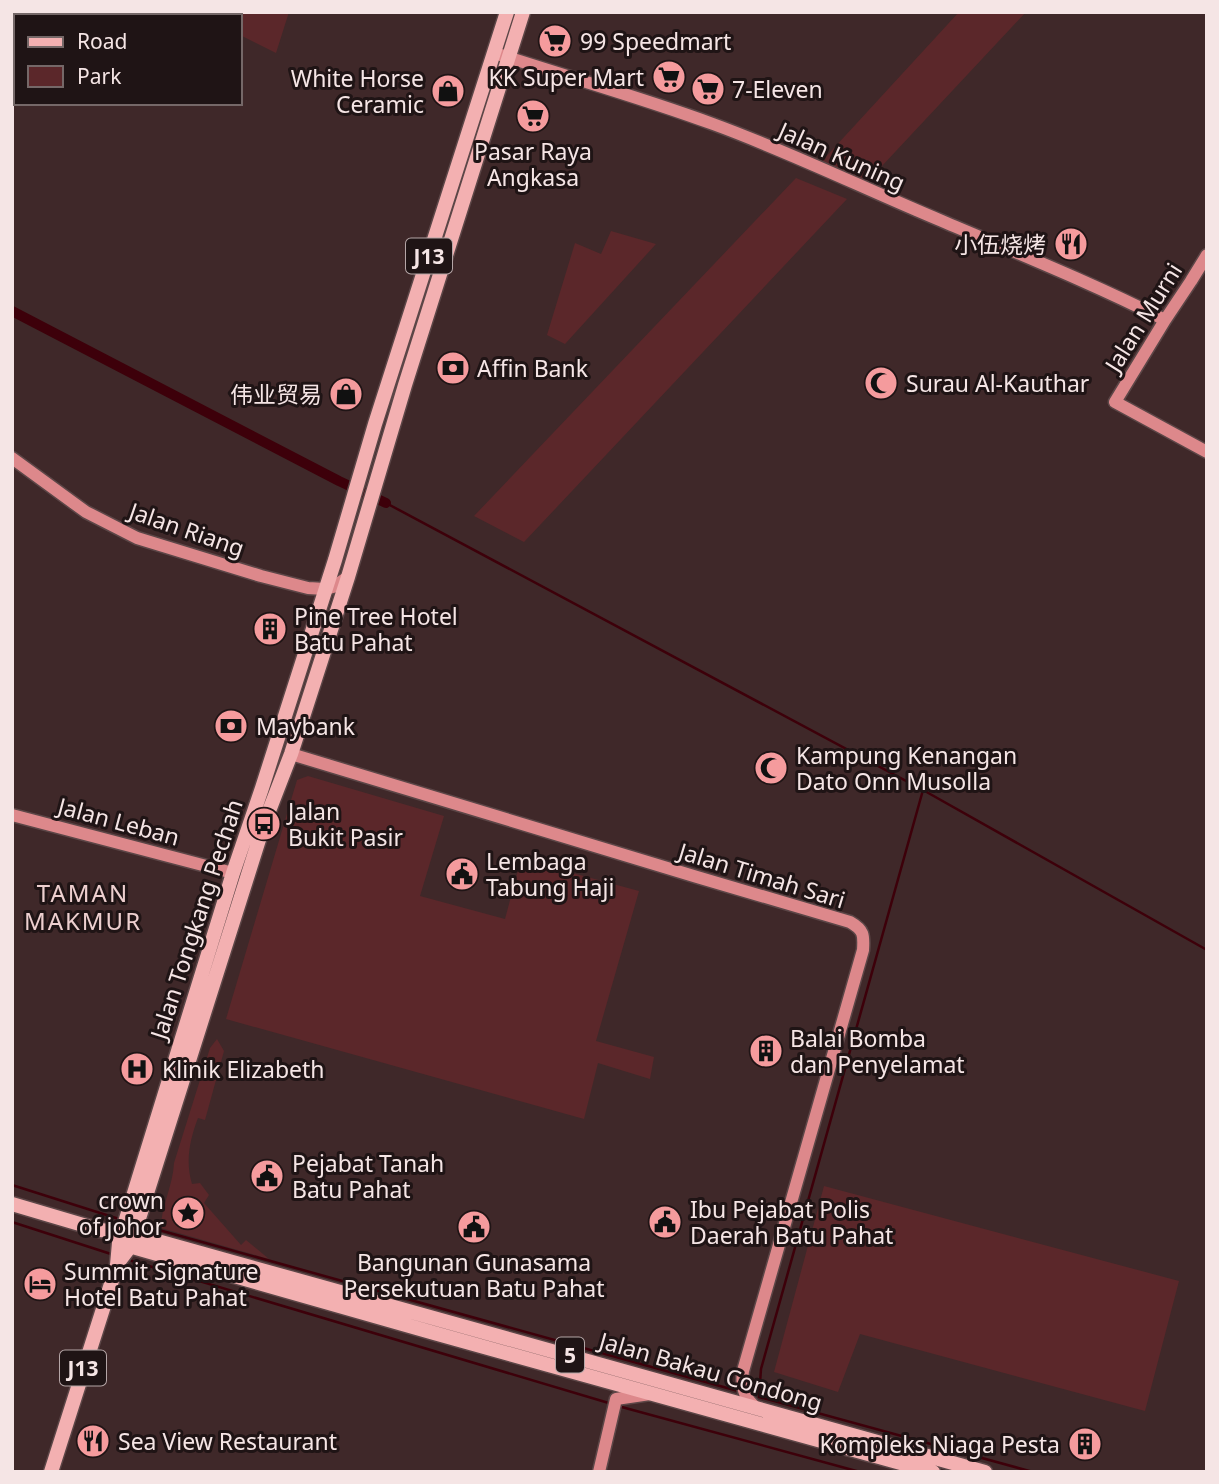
<svg xmlns="http://www.w3.org/2000/svg" width="1219" height="1484" font-family="'Noto Sans','Noto Sans SC',sans-serif">
<style>
.green{fill:#5b272a}
.lines{fill:none;stroke-linecap:round;stroke-linejoin:round}
.stream{stroke:#3d000a;stroke-width:2.5}
.canal{stroke:#3d000a;stroke-width:10}
.secondary-casing{stroke:#5c4647;stroke-width:15}
.primary-casing{stroke:#5c4647;stroke-width:17}
.secondary{stroke:#dd888b;stroke-width:12}
.primary{stroke:#f3b0b1;stroke-width:14}
.labels{text-anchor:middle;dominant-baseline:central;stroke-width:6;stroke-linejoin:round;paint-order:stroke}
.shield{fill:#1f1415;stroke:#b5a6a7;stroke-width:2}
.shield-label{font-size:21px;font-weight:bold;fill:#f5e5e5}
.poi-label{font-size:23px;fill:#f5e5e5;stroke:#1f1415;text-anchor:start}
.street-label{font-size:23px;fill:#f5e5e5;stroke:#1f1415}
.neighbourhood-label{font-size:24px;letter-spacing:2px;fill:#edcfcf;stroke:#1f1415}
</style>
<rect width="100%" height="100%" fill="#3f2829"/>
<path class="green" d="M194 12H289L276 53 240 35V16H201Z
M959 12H1026L867 182 822 161Z
M796 178 847 199 524 542 474 516Z
M611 231 656 244 565 344 547 335 575 243 601 254Z
M308 776 444 816 420 896 505 919 521 859 639 891 596 1041 654 1057 650 1079 598 1063 584 1119 226 1019 297 780Z
M217 1039 224 1051 205 1120 198 1118C190 1139 185 1161 192 1184L200 1183 209 1195 204 1203 241 1245 246 1240 269 1259 161 1228C161 1206 173 1186 174 1163L210 1048Z
M824 1186 1179 1281 1145 1411 860 1334 838 1392 774 1372Z"/>
<g class="lines">
<path class="stream" d="M386 503 923 790 1207 950
M923 790 761 1369 759 1397 1033 1472
M12 1185 119 1219
M12 1222 111 1254
M159 1230 738 1391
M132 1261 612 1404
M618 1406 860 1472"/>
<path class="canal" d="M12 311 339 481 386 503"/>
<defs>
<path id="secondary" d="M501 55C571 78 643 98 713 124 790 152 865 189 942 221 1017 253 1092 283 1165 320
M1207 255 1191 281 1165 320 1115 402 1207 452
M12 458 86 512 137 538 261 576 308 588 325 589 333 587 348 577
M291 754 697 877 850 922C864 930 864 935 863 950L743 1371C741 1385 744 1397 754 1406
M12 815 233 873
M616 1399 650 1394
M599 1472 616 1399"/>
<path id="primary" d="M12 1204 100 1230 122 1232 154 1240 985 1472
M122 1244 434 1333 933 1472
M117 1264 130 1247 264 824 291 754 348 577 405 385 523 12
M51 1472 117 1265 119 1243 122 1232 233 873 262 788 335 560 375 424 507 12"/>
</defs>
<use href="#secondary" class="secondary-casing"/>
<use href="#primary" class="primary-casing"/>
<use href="#secondary" class="secondary"/>
<use href="#primary" class="primary"/>
</g>
<defs>
<symbol id="supermarket-disc" viewBox="-11 -11 22 22"><circle r="9.5" fill="#f59b9d" stroke="#1f1415"/><path d="M-6-5.5h2.5l.6 2H6L4.5 2H-2.5L-4.4-4H-6ZM-1.5 3.2a1.3 1.3 0 1 0 .1 0ZM3 3.2a1.3 1.3 0 1 0 .1 0Z" fill="#111"/></symbol>
<symbol id="shop-disc" viewBox="-11 -11 22 22"><circle r="9.5" fill="#f59b9d" stroke="#1f1415"/><path d="M-5-2.5h2.3a2.7 3.5 0 0 1 5.4 0H5L5.5 6h-11ZM-1.5-2.5h3a1.5 2.3 0 0 0-3 0Z" fill="#111"/></symbol>
<symbol id="restaurant-disc" viewBox="-11 -11 22 22"><circle r="9.5" fill="#f59b9d" stroke="#1f1415"/><path d="M-5-6h1v4h1v-4h1v4h1v-4h1v5L-1.5 .5V6h-2V.5L-5-1ZM5-6V6H3V1.5H1.5Q1.5-4 5-6Z" fill="#111"/></symbol>
<symbol id="bank-disc" viewBox="-11 -11 22 22"><circle r="9.5" fill="#f59b9d" stroke="#1f1415"/><path d="M-6-4H6V4H-6ZM0-2.3a2.3 2.3 0 1 0 0 4.6a2.3 2.3 0 1 0 0-4.6Z" fill="#111"/></symbol>
<symbol id="mosque-disc" viewBox="-11 -11 22 22"><circle r="9.5" fill="#f59b9d" stroke="#1f1415"/><path d="M3.5-4.9A6 6 0 1 0 3.5 4.9A5 5 0 1 1 3.5-4.9Z" fill="#111"/></symbol>
<symbol id="building-disc" viewBox="-11 -11 22 22"><circle r="9.5" fill="#f59b9d" stroke="#1f1415"/><path d="M-4-6H4V6H1V3H-1V6H-4ZM-2.5-4.3h1.7v1.8h-1.7ZM.8-4.3h1.7v1.8H.8ZM-2.5-1h1.7V.8h-1.7ZM.8-1h1.7V.8H.8Z" fill="#111"/></symbol>
<symbol id="bus-disc" viewBox="-11 -11 22 22"><circle r="9.5" fill="#f59b9d" stroke="#1f1415"/><path d="M-5-6H5V4H4V6H2V4H-2V6H-4V4H-5ZM-3.5-4V0h7V-4ZM-3.5 1.2v1.5H-2V1.2ZM2 1.2v1.5H3.5V1.2Z" fill="#111"/></symbol>
<symbol id="civic-disc" viewBox="-11 -11 22 22"><circle r="9.5" fill="#f59b9d" stroke="#1f1415"/><path d="M-.6-6.5H3V-4.5H.6V-3L4-1V1h2V6H-6V1h2V-1L-.6-3ZM-1.2 2.5V6h2.4V2.5Z" fill="#111"/></symbol>
<symbol id="hospital-disc" viewBox="-11 -11 22 22"><circle r="9.5" fill="#f59b9d" stroke="#1f1415"/><path d="M-5-5h3v3.5h4V-5h3V5h-3V1.5h-4V5h-3Z" fill="#111"/></symbol>
<symbol id="sight-disc" viewBox="-11 -11 22 22"><circle r="9.5" fill="#f59b9d" stroke="#1f1415"/><path d="M0-6L1.8-2.2L6-1.7L2.9 1.2L3.7 5.4L0 3.3L-3.7 5.4L-2.9 1.2L-6-1.7L-1.8-2.2Z" fill="#111"/></symbol>
<symbol id="hotel-disc" viewBox="-11 -11 22 22"><circle r="9.5" fill="#f59b9d" stroke="#1f1415"/><path d="M-6-4.5h1.5V1H6V5H4.5V3h-9V5H-6ZM-4 0a1.8 1.8 0 1 1 3.6 0ZM.5 0V-2.5h3Q6-2.5 6 0Z" fill="#111"/></symbol>
</defs>
<g fill-rule="evenodd">
<use href="#supermarket-disc" x="536" y="22" width="38" height="38"/>
<use href="#supermarket-disc" x="650" y="58" width="38" height="38"/>
<use href="#supermarket-disc" x="689" y="70" width="38" height="38"/>
<use href="#shop-disc" x="429" y="72" width="38" height="38"/>
<use href="#supermarket-disc" x="514" y="97" width="38" height="38"/>
<use href="#restaurant-disc" x="1052" y="225" width="38" height="38"/>
<use href="#bank-disc" x="434" y="349" width="38" height="38"/>
<use href="#mosque-disc" x="862" y="364" width="38" height="38"/>
<use href="#shop-disc" x="327" y="375" width="38" height="38"/>
<use href="#building-disc" x="251" y="610" width="38" height="38"/>
<use href="#bank-disc" x="212" y="707" width="38" height="38"/>
<use href="#mosque-disc" x="752" y="749" width="38" height="38"/>
<use href="#bus-disc" x="245" y="805" width="38" height="38"/>
<use href="#civic-disc" x="443" y="855" width="38" height="38"/>
<use href="#building-disc" x="747" y="1032" width="38" height="38"/>
<use href="#hospital-disc" x="118" y="1050" width="38" height="38"/>
<use href="#civic-disc" x="248" y="1157" width="38" height="38"/>
<use href="#sight-disc" x="169" y="1194" width="38" height="38"/>
<use href="#civic-disc" x="646" y="1203" width="38" height="38"/>
<use href="#civic-disc" x="455" y="1208" width="38" height="38"/>
<use href="#hotel-disc" x="21" y="1265" width="38" height="38"/>
<use href="#restaurant-disc" x="74" y="1422" width="38" height="38"/>
<use href="#building-disc" x="1066" y="1425" width="38" height="38"/>
</g>
<g class="labels">
<g class="shield">
<rect x="406" y="238.5" width="46" height="35" rx="5"/>
<rect x="556" y="1337.5" width="28" height="35" rx="5"/>
<rect x="60" y="1350.5" width="46" height="35" rx="5"/>
</g>
<g class="shield-label">
<text x="429" y="256">J13</text>
<text x="570" y="1355">5</text>
<text x="83" y="1368">J13</text>
</g>
<g class="poi-label">
<text x="580" y="41">99 Speedmart</text>
<text x="644" y="77" text-anchor="end">KK Super Mart</text>
<text x="424" y="78" text-anchor="end">White Horse<tspan x="424" dy="26">Ceramic</tspan></text>
<text x="732" y="89">7-Eleven</text>
<text x="533" y="151" text-anchor="middle">Pasar Raya<tspan x="533" dy="26">Angkasa</tspan></text>
<text x="1046" y="244" text-anchor="end">小伍烧烤</text>
<text x="477" y="368">Affin Bank</text>
<text x="906" y="383">Surau Al-Kauthar</text>
<text x="322" y="394" text-anchor="end">伟业贸易</text>
<text x="294" y="616">Pine Tree Hotel<tspan x="294" dy="26">Batu Pahat</tspan></text>
<text x="256" y="726">Maybank</text>
<text x="796" y="755">Kampung Kenangan<tspan x="796" dy="26">Dato Onn Musolla</tspan></text>
<text x="288" y="811">Jalan<tspan x="288" dy="26">Bukit Pasir</tspan></text>
<text x="486" y="861">Lembaga<tspan x="486" dy="26">Tabung Haji</tspan></text>
<text x="790" y="1038">Balai Bomba<tspan x="790" dy="26">dan Penyelamat</tspan></text>
<text x="162" y="1069">Klinik Elizabeth</text>
<text x="292" y="1163">Pejabat Tanah<tspan x="292" dy="26">Batu Pahat</tspan></text>
<text x="164" y="1200" text-anchor="end">crown<tspan x="164" dy="26">of johor</tspan></text>
<text x="690" y="1209">Ibu Pejabat Polis<tspan x="690" dy="26">Daerah Batu Pahat</tspan></text>
<text x="474" y="1262" text-anchor="middle">Bangunan Gunasama<tspan x="474" dy="26">Persekutuan Batu Pahat</tspan></text>
<text x="64" y="1271">Summit Signature<tspan x="64" dy="26">Hotel Batu Pahat</tspan></text>
<text x="118" y="1441">Sea View Restaurant</text>
<text x="1060" y="1444" text-anchor="end">Kompleks Niaga Pesta</text>
</g>
<g class="street-label">
<text transform="translate(842 156) rotate(24)">Jalan Kuning</text>
<text transform="translate(1143 317) rotate(-58)">Jalan Murni</text>
<text transform="translate(187 529) rotate(19)">Jalan Riang</text>
<text transform="translate(119 821) rotate(15)">Jalan Leban</text>
<text transform="translate(762 875) rotate(17)">Jalan Timah Sari</text>
<text transform="translate(196 919) rotate(-72)">Jalan Tongkang Pechah</text>
<text transform="translate(711 1371) rotate(16)">Jalan Bakau Condong</text>
</g>
<g class="neighbourhood-label">
<text x="83" y="892">TAMAN<tspan x="83" dy="28">MAKMUR</tspan></text>
</g>
</g>
<rect width="1219" height="1484" fill="none" stroke="#f5e5e5" stroke-width="28"/>
<rect x="14" y="14" width="228" height="91" fill="#1f1415" stroke="#756868" stroke-width="2"/>
<rect x="28" y="37" width="35" height="10" fill="#f3b0b1" stroke="#756868" stroke-width="2"/>
<text x="77" y="49" font-size="21" fill="#f5e5e5">Road</text>
<rect x="28" y="66" width="35" height="21" fill="#5b272a" stroke="#756868" stroke-width="2"/>
<text x="77" y="84" font-size="21" fill="#f5e5e5">Park</text>
</svg>
